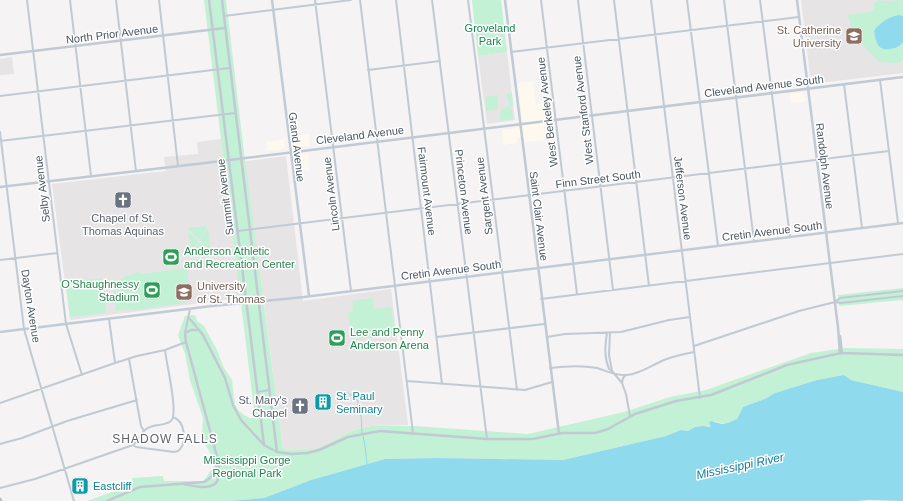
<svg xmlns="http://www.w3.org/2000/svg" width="903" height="501" font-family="Helvetica,sans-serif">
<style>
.commercial{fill:#fdf9ef}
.education{fill:#e6e4e5}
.green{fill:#c3f1d5}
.water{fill:#90daee}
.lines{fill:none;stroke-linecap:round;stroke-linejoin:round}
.stream{stroke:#90daee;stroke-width:1}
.minor{stroke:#c1cad2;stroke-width:2}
.tertiary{stroke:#c1cad2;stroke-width:2.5}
.secondary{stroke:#c1cbd6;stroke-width:2.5}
.primary{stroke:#b3c2d1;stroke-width:3}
.labels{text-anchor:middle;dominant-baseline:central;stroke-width:3;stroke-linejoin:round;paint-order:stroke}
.park-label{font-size:11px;fill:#17864f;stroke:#fff}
.education-label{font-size:11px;fill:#785e54;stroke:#fff;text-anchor:end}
.street-label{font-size:11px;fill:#4a5661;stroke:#fff}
.worship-label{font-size:11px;fill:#5b616d;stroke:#fff}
.leisure-label{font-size:11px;fill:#27864d;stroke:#fff;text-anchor:start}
.culture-label{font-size:11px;fill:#0d838f;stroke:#fff;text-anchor:start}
.neighbourhood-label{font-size:12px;letter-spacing:1px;fill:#5f6368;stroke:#fff}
.water-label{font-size:12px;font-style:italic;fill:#0c7c9b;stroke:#fff}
</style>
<rect width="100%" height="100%" fill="#f5f3f3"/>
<path class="commercial" d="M533 81 536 104 544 103 545 117 544 125 545 140 525 142 524 137 517 138 518 143 503 145 502 130 523 127 518 83Z
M803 93 805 102 791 103 790 94Z
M309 134 310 146 294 148 293 136Z
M284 139 285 149 267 151 266 142Z
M308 154 310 170 297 172 295 155Z"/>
<path class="education" d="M801 0H903V73L811 84Z
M507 52 515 120 487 124 478 56Z
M12 57 14 74 0 75V59Z
M221 139 224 164 286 156 303 301 391 289 408 425 371 426 351 431 321 447 310 450H301L283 449 263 295 70 320 52 184 166 171 164 157 198 154 197 142Z"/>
<path class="green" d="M204 0H226L245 161 283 449 301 450H310L321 447 351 431 371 426H414L528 434 624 412 670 397 706 390 811 353 845 348 903 349V392L851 380 844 375 817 380 775 393 765 399 743 407C741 410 739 417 737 419 731 425 721 424 715 421L711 424 712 427 703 426 695 427 688 431 681 430 666 436 563 460 438 458 385 459 311 480 264 498 229 501H87L129 486 133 483 132 478 163 476 164 481H203L205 479 214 466 215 461 203 441 202 436 203 418 190 380 185 354 178 335 185 316 195 315 197 321 204 326 217 350 224 368 232 380 235 405 238 410 244 415 250 418H255Z
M472 0H501L507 52 478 56Z
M879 0C886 2 895 0 903 0V59L899 63 880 62C867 50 850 34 848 15L871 12 874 10V4Z
M512 93 513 105 511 106 513 117 512 119 500 121V113L502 109 510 106 506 94Z
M498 95V107L495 110 486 111 485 97Z
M206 226 207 227 200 239H198L188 228Z
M208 228 211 253 201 242 200 240Z
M188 231 197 240 198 242 191 253Z
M198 243H200L210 254 209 255 205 256 201 253 196 257 191 256Z
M187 268 190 297 186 303 133 310 132 309 116 311 113 283C121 281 119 280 124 277 126 276 138 272 140 272V274Z
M102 278 106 313 70 317 66 282Z
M903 288V300L839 306 838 295Z
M374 298 373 309 391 307 395 334 352 340 348 312H353L352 301Z"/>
<path class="water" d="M898 15 903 16V42C899 47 896 48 890 49 877 51 876 41 874 31 879 23 889 17 898 15Z
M844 375 851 380 903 392V501L869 500 856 501H229L264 498 311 480 385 459 438 458 563 460 666 436 681 430 688 431 695 427 703 426 711 427 709 423 711 421 722 424 728 423 737 419 743 407 765 399 775 393 817 380Z"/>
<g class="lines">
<path class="stream" d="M344 391 351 395 358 401C357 408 359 410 361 416 362 420 361 427 362 433
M363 436C365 445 366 453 367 464"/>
<path class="minor" d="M27 0 66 324 82 375
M70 0 91 176
M116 0 136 171
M159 0 178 166
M315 0 351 291
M360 0 413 433
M396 0 442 384
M432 0 487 439
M468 0 517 390
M541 0 577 294
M578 0 613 290
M614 0 649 286
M651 0 700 398
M687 0 718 246
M724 0 754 241
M760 0 790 237
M224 16 351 0
M511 52 799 17
M368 70 440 61
M880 80 898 223
M844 84 862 228
M0 96 229 68
M0 132 24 329 74 501
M0 141 235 113
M237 231 889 151
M0 260 57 253
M541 299 903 254
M835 302 840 298 903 291
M189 318 199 330
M109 319 115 363
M185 333 190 309
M607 333C605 346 604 357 609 369L612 371
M610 333 609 355 612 371 622 383 626 394 630 416
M437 337 544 324
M547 337 565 334 621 332 669 320 690 317
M694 346 799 311 835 302 841 303 903 296
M129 359 141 426 144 431
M550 368C566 366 581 365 597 368 607 371 616 376 627 375 640 374 652 365 664 360 674 356 684 354 694 352
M407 381 525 390 552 382
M622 383 623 378 626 375
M258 392 269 390
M0 403 115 363 137 356 165 350 186 342
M0 444 22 438 67 421 137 400
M133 445 136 447 174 452 178 451C188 443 185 421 173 417
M0 488 35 479 133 445C139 441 140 434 145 430 152 423 164 427 171 421 179 414 166 362 165 350"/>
<path class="tertiary" d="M209 0 264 445
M222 0 277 452
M505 0 559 434
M0 55 225 28
M0 187 205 163 903 77
M826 232 838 327 840 354
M840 336 842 353
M184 484C193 486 208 490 216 483L218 479 219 464 186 342 185 333 191 330H199L203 335 225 378 233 405 241 420 264 445 277 452 292 454 307 453 319 450 348 437 380 431 487 439H533L562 433H595L608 429 635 414 676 401 711 395 787 365 841 353 903 355
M107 501 140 487 204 482C211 479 216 472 217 464"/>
<path class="secondary" d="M272 0 309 296
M797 0 826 232
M0 332 212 306 304 297 903 223"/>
<path class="primary" d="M0 499 1 501"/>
</g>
<defs>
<symbol id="university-square" viewBox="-11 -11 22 22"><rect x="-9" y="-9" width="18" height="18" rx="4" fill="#8d6e63" stroke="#fff"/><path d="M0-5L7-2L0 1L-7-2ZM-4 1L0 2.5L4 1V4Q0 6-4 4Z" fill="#fff"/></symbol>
<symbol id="church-square" viewBox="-11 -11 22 22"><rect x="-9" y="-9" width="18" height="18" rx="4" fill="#6b7280" stroke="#fff"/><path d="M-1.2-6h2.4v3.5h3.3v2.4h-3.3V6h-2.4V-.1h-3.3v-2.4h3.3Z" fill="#fff"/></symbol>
<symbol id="stadium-square" viewBox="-11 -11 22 22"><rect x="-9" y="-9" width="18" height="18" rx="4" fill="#2e9e5b" stroke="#fff"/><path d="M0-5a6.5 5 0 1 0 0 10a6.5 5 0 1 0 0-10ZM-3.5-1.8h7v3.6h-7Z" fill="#fff"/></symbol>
<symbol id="building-square" viewBox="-11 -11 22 22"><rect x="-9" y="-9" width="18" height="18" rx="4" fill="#0f9aa8" stroke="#fff"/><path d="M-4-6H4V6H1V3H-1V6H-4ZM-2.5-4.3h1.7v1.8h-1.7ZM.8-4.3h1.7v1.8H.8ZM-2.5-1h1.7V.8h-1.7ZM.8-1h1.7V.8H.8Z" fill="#fff"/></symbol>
</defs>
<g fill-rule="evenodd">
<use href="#university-square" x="844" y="26" width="20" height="20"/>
<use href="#church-square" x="113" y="190" width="20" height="20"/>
<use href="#stadium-square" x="161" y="247" width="20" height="20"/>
<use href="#stadium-square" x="142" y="280" width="20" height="20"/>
<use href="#university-square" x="174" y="282" width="20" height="20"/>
<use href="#stadium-square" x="327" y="328" width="20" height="20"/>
<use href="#building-square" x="313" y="392" width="20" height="20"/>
<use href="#church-square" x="290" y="396" width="20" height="20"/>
<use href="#building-square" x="70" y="476" width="20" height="20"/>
</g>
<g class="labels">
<g class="park-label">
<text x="490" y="28">Groveland<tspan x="490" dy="13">Park</tspan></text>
<text x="247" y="460">Mississippi Gorge<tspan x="247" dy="13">Regional Park</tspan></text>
</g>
<g class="education-label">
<text x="841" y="30">St. Catherine<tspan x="841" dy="13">University</tspan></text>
<text x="197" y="286" text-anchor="start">University<tspan x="197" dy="13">of St. Thomas</tspan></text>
</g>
<g class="street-label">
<text transform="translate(112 34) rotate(-7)">North Prior Avenue</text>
<text transform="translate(764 86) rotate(-7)">Cleveland Avenue South</text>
<text transform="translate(583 110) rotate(-97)">West Stanford Avenue</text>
<text transform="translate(547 112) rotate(-97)">West Berkeley Avenue</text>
<text transform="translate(360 135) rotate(-7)">Cleveland Avenue</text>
<text transform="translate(297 147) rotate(83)">Grand Avenue</text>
<text transform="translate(825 166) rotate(83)">Randolph Avenue</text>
<text transform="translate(598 179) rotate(-7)">Finn Street South</text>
<text transform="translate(42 189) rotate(-97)">Selby Avenue</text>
<text transform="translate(427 191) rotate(83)">Fairmount Avenue</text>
<text transform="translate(464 192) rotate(83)">Princeton Avenue</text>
<text transform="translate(331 194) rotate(-97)">Lincoln Avenue</text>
<text transform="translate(484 196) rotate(-97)">Sargent Avenue</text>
<text transform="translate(225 197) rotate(-97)">Summit Avenue</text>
<text transform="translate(683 198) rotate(83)">Jefferson Avenue</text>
<text transform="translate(539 216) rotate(83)">Saint Clair Avenue</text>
<text transform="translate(772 231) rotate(-7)">Cretin Avenue South</text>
<text transform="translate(451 270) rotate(-7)">Cretin Avenue South</text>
<text transform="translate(31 306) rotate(81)">Dayton Avenue</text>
</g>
<g class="worship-label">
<text x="123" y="218">Chapel of St.<tspan x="123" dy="13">Thomas Aquinas</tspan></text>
<text x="287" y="400" text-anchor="end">St. Mary's<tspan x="287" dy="13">Chapel</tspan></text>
</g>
<g class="leisure-label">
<text x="184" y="251">Anderson Athletic<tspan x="184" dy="13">and Recreation Center</tspan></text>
<text x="139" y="284" text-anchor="end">O’Shaughnessy<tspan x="139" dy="13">Stadium</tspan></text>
<text x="350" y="332">Lee and Penny<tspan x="350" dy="13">Anderson Arena</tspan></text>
</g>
<g class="culture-label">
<text x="336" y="396">St. Paul<tspan x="336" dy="13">Seminary</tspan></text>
<text x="93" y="486">Eastcliff</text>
</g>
<g class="neighbourhood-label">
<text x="165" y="439">SHADOW FALLS</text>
</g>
<g class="water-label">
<text transform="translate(740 466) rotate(-12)">Mississippi River</text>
</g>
</g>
</svg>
